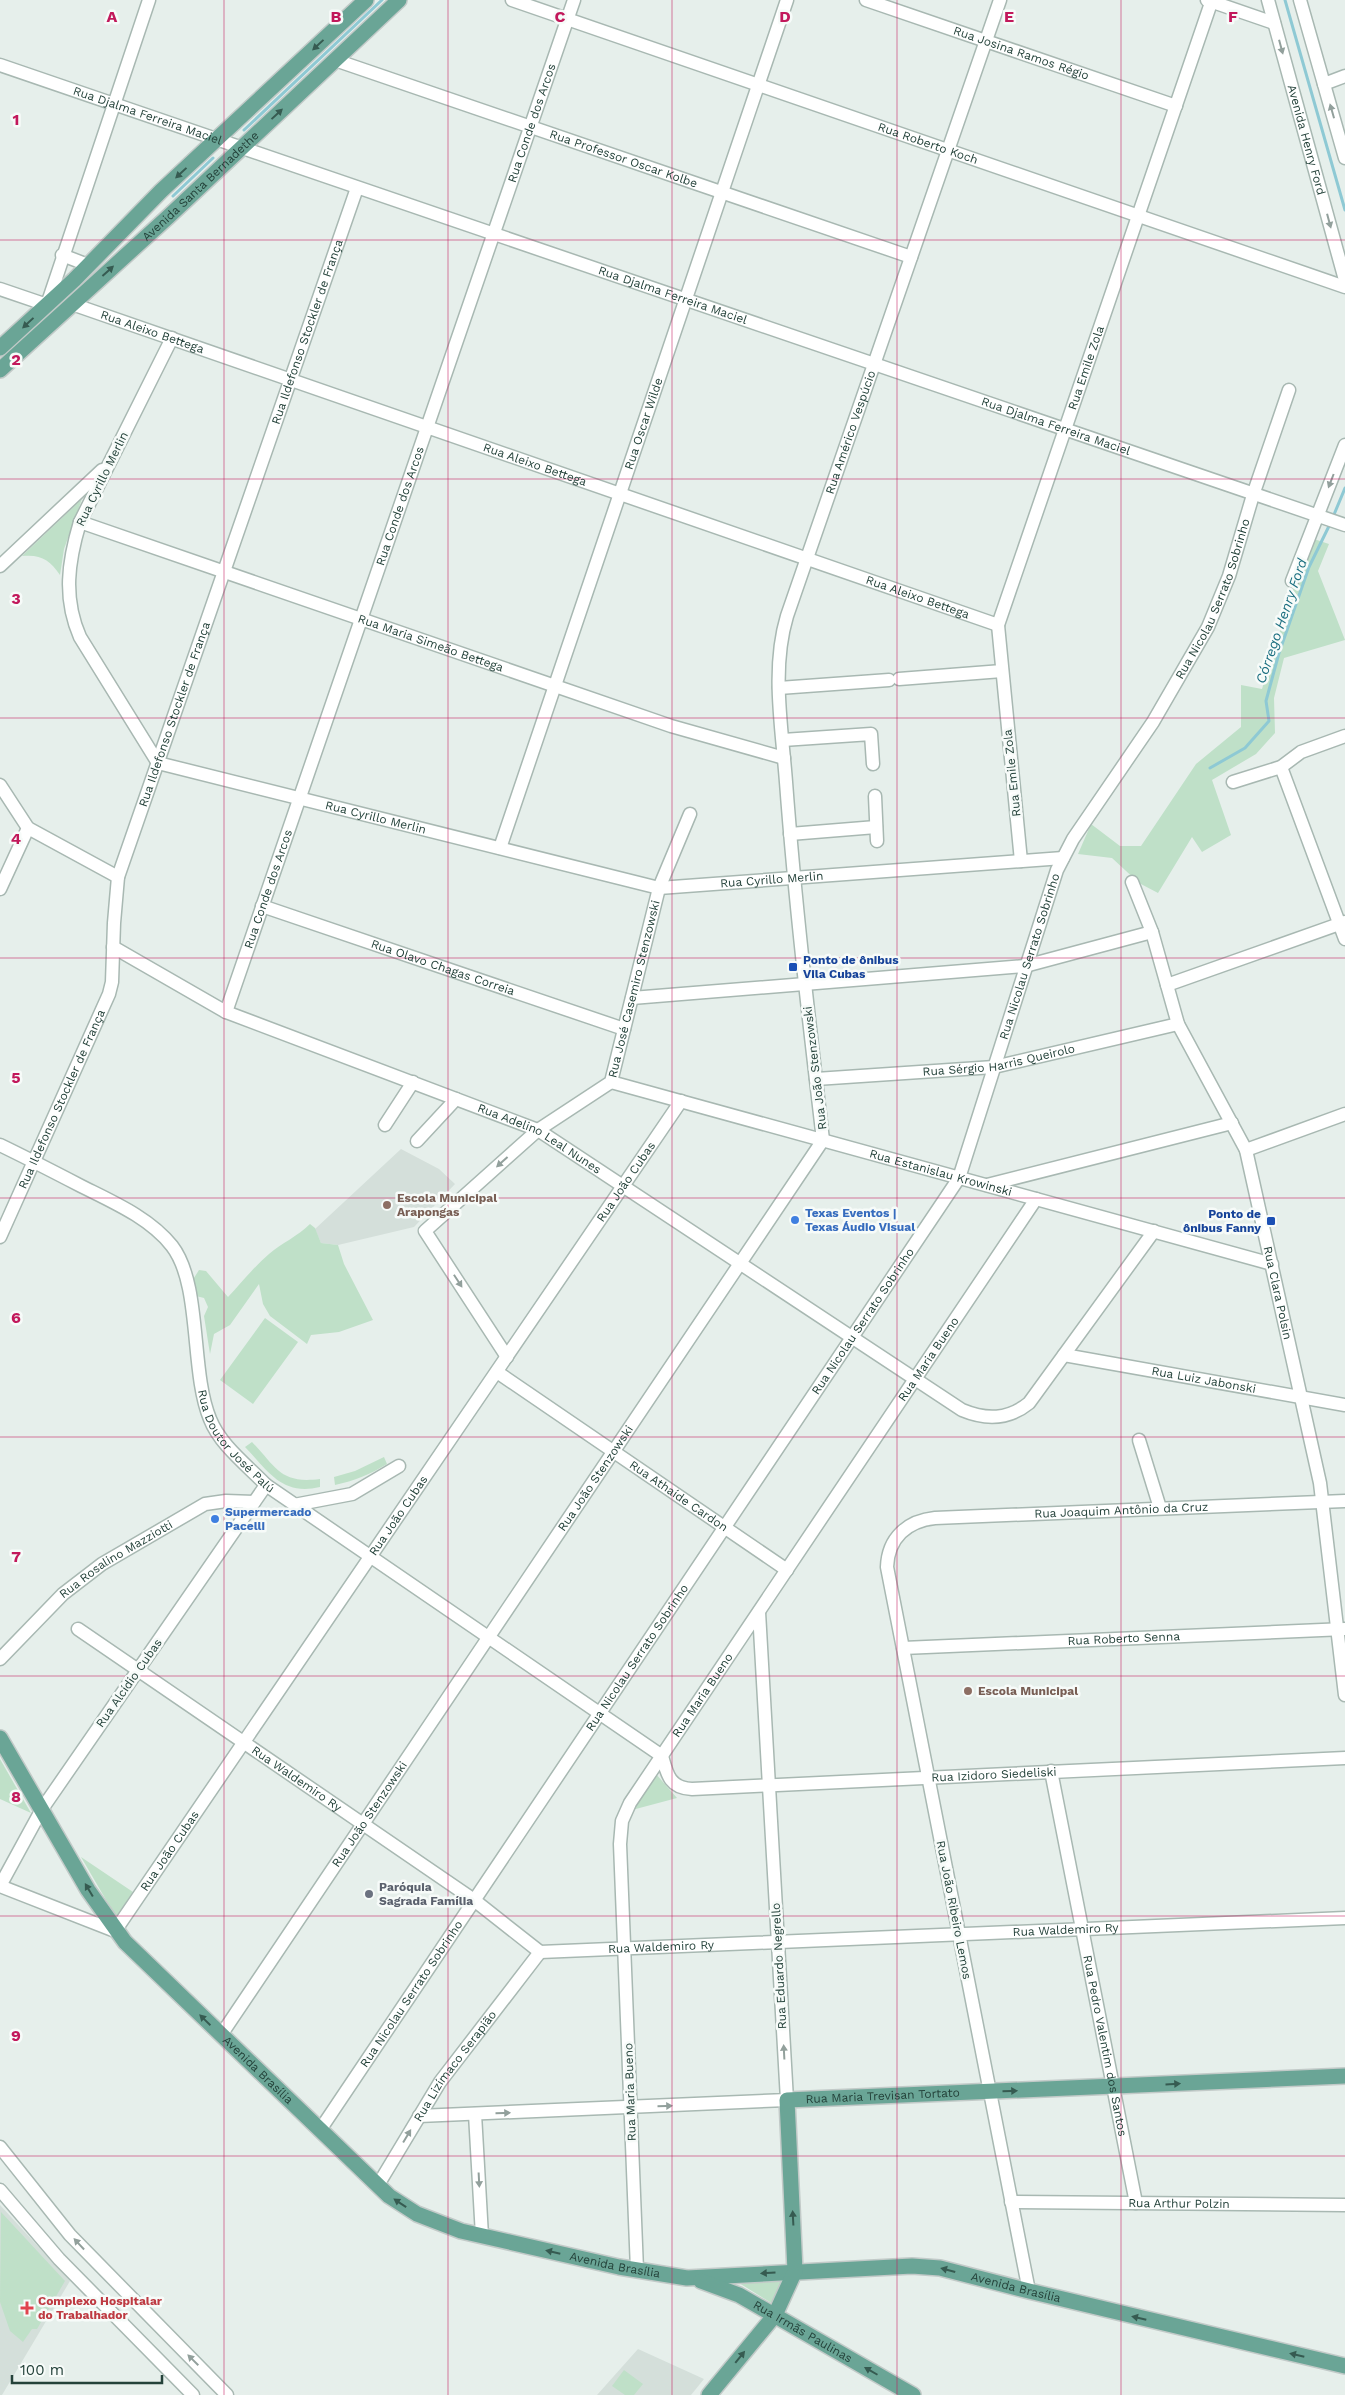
<svg xmlns="http://www.w3.org/2000/svg" width="1345" height="2395" font-family="'Work Sans',sans-serif">
<style>
.built{fill:#d4dfda}
.green{fill:#bfe0c8}
.lines{fill:none;stroke-linecap:round;stroke-linejoin:round}
.stream{stroke:#8ec9d4;stroke-width:3}
.minor-casing{stroke:#a8b8b2;stroke-width:15}
.major-casing{stroke:#c2cac8;stroke-width:18}
.minor{stroke:#fff;stroke-width:12}
.major{stroke:#6aa596;stroke-width:15}
.oneway{fill:#365b51}
.oneway2{fill:#92a09c}
.grid{fill:none;stroke:#c2185b;stroke-width:1;stroke-opacity:0.55}
.transit-dot{fill:#1a4fb4;stroke:#f7fbf9;stroke-width:2}
.education-dot{fill:#8d6e63;stroke:#f7fbf9;stroke-width:2}
.shop-dot{fill:#3f7fe0;stroke:#f7fbf9;stroke-width:2}
.worship-dot{fill:#6b7280;stroke:#f7fbf9;stroke-width:2}
.health-dot{fill:#e0444e;stroke:#f7fbf9;stroke-width:2}
.labels{text-anchor:middle;dominant-baseline:central;stroke-width:5;stroke-linejoin:round;paint-order:stroke}
.street-label{font-size:12px;fill:#24423a;stroke:#f7fbf9}
.transit-label{font-size:12px;font-weight:bold;fill:#164399;stroke:#f7fbf9;text-anchor:start}
.education-label{font-size:12px;font-weight:bold;fill:#785e54;stroke:#f7fbf9;text-anchor:start}
.shop-label{font-size:12px;font-weight:bold;fill:#366cbe;stroke:#f7fbf9;text-anchor:start}
.worship-label{font-size:12px;font-weight:bold;fill:#5b616d;stroke:#f7fbf9;text-anchor:start}
.health-label{font-size:12px;font-weight:bold;fill:#be3a42;stroke:#f7fbf9;text-anchor:start}
.water-label{font-size:14px;font-style:italic;fill:#1c6f80;stroke:#f7fbf9}
.grid-label{font-size:16px;text-anchor:middle;font-weight:bold;fill:#c2185b;stroke:#f7fbf9;stroke-width:5;stroke-linejoin:round;paint-order:stroke}
</style>
<rect width="100%" height="100%" fill="#e6efeb"/>
<path class="built" d="M401 1149 439 1169 455 1184 414 1227 338 1245 321 1243 315 1229Z
M0 2205 70 2281 2 2395H0Z
M638 2349 704 2379 691 2395H597Z"/>
<path class="green" d="M82 499 64 549 60 575C50 560 41 554 22 556Z
M1314 539 1329 544 1318 571 1345 640 1284 658 1274 698 1275 733 1256 754 1212 780 1231 835 1202 852 1192 837 1158 893 1139 883 1112 858 1078 854 1091 824 1120 846H1141L1196 764 1241 727V685L1262 689 1293 589Z
M310 1224 315 1228 321 1243 338 1245 344 1264 373 1320 339 1332 311 1335 307 1344 270 1316 263 1304 259 1284 230 1325 214 1334 210 1354 204 1316 208 1307 204 1298 196 1296 192 1281 199 1270 206 1271 228 1297C242 1282 254 1267 269 1254 282 1243 298 1236 310 1224Z
M265 1318 298 1342 253 1404 220 1380Z
M252 1442C277 1468 280 1484 320 1479V1487C282 1496 269 1472 245 1447Z
M384 1457 387 1464C371 1474 354 1481 335 1485L334 1477 355 1471Z
M0 1759 31 1813 0 1799Z
M656 1774 677 1798 632 1810Z
M81 1857 133 1892 116 1917Z
M1 2212 65 2281 37 2329H32L23 2342 10 2331 0 2302Z
M784 2280 773 2304 739 2283Z
M624 2370 643 2384 634 2395H625L612 2386Z"/>
<g class="lines">
<path class="stream" d="M1285 0 1345 210
M244 130 382 0
M173 196 213 158
M1333 517 1345 488
M1210 768 1245 748 1269 721 1266 701 1279 653 1309 567 1331 522"/>
<defs>
<g id="minor">
<path id="s1" d="M512 0 1345 287"/>
<path id="s2" d="M866 0 1176 106"/>
<path d="M1207 0 1274 23"/>
<path id="s3" d="M1268 0 1345 280"/>
<path d="M1300 0 1345 158"/>
<path id="s4" d="M335 60 911 257"/>
<path id="s5" d="M0 65 1345 525"/>
<path d="M1324 84 1345 76"/>
<path d="M62 255 88 265"/>
<path d="M0 289 47 305 149 0"/>
<path id="s6" d="M72 304 998 625"/>
<path id="s7" d="M172 338 80 522C68 562 63 598 80 637L158 763 659 888 1063 858"/>
<path id="s8" d="M80 522 671 726 784 758"/>
<path d="M0 566 102 470"/>
<path d="M1292 581 1345 445"/>
<path d="M899 679 1002 671"/>
<path d="M779 688 889 680"/>
<path d="M783 740 871 734 873 764"/>
<path d="M1281 767 1345 939"/>
<path d="M1233 782 1281 767 1301 752 1345 736"/>
<path d="M0 785 28 828 118 877"/>
<path d="M875 796 877 841"/>
<path d="M790 834 876 827"/>
<path id="s9" d="M500 848 787 0"/>
<path id="s10" d="M1021 861 998 625 1212 0"/>
<path id="s11" d="M1132 882 1152 932 1178 1024 1246 1150 1320 1483 1345 1695"/>
<path d="M0 889 28 828"/>
<path id="s12" d="M262 906 624 1029"/>
<path id="s13" d="M113 947 226 1012 538 1130 962 1410C986 1420 1008 1420 1029 1403L1154 1231"/>
<path d="M1167 985 1345 922"/>
<path d="M632 998 1025 966 1152 932"/>
<path id="s14" d="M226 1012 574 0"/>
<path id="s15" d="M816 1079 994 1067 1178 1024"/>
<path id="s16" d="M611 1082 1272 1264"/>
<path d="M385 1125 413 1082"/>
<path d="M417 1141 456 1099"/>
<path id="s17" d="M0 1145C27 1158 54 1172 81 1186 113 1202 150 1218 172 1246 202 1285 190 1371 210 1419 220 1445 248 1466 266 1485L662 1756C667 1775 670 1788 692 1789L1345 1758"/>
<path d="M1246 1150 1345 1114"/>
<path d="M987 1185 1232 1123"/>
<path id="s18" d="M0 1237 109 994 112 982 114 923 118 877 357 188"/>
<path id="s19" d="M1064 1355 1345 1405"/>
<path id="s20" d="M507 1357 425 1231 538 1130 611 1082 659 888 690 814"/>
<path id="s21" d="M497 1372 787 1570"/>
<path d="M1139 1440 1160 1508"/>
<path id="s22" d="M266 1485 42 1809 0 1886 115 1931 681 1101"/>
<path d="M294 1505 352 1494 399 1466"/>
<path id="s23" d="M78 1629 474 1900 540 1952 1345 1918"/>
<path id="s24" d="M903 1648 1345 1629"/>
<path id="s25" d="M0 1659 63 1594 102 1564 205 1504 226 1501 254 1502"/>
<path id="s26" d="M1051 1771 1136 2203"/>
<path id="s27" d="M221 2035 823 1140C809 1021 795 902 786 782 782 728 771 669 787 616L1000 0"/>
<path d="M475 2114 482 2236"/>
<path d="M419 2116 787 2100 759 1612"/>
<path id="s28" d="M320 2130 959 1178 1057 870 1073 839 1153 722 1208 627 1229 576 1253 495 1289 390"/>
<path d="M0 2147 70 2235 227 2395"/>
<path id="s29" d="M378 2185 440 2082 540 1952"/>
<path d="M0 2190 59 2259 193 2395"/>
<path id="s30" d="M1011 2202 1345 2205"/>
<path id="s31" d="M637 2270 620 1844 622 1821 630 1803 1036 1199"/>
<path id="s32" d="M1029 2291 887 1567C888 1538 907 1521 935 1518L1345 1501"/>
</g>
<g id="major">
<path d="M0 348 74 280 161 191 366 0"/>
<path id="s33" d="M0 370 168 217 399 0"/>
<path id="s34" d="M0 1738 88 1890 125 1942 389 2196 417 2214 461 2231 619 2267 687 2278 912 2266 940 2268 1029 2291 1345 2366"/>
<path id="s35" d="M701 2281 739 2295 913 2395"/>
<path id="s36" d="M709 2395 775 2315 795 2271 787 2100 1345 2076"/>
</g>
</defs>
<use href="#minor" class="minor-casing"/>
<use href="#major" class="major-casing"/>
<use href="#minor" class="minor"/>
<use href="#major" class="major"/>
</g>
<defs><path id="oneway-solid" d="M-6-.8H1V-3.2L6.5 0L1 3.2V.8H-6Z" transform="scale(1.25)"/></defs>
<g class="oneway">
<use href="#oneway-solid" transform="translate(318 45) rotate(137)"/>
<use href="#oneway-solid" transform="translate(277 114) rotate(-43)"/>
<use href="#oneway-solid" transform="translate(181 173) rotate(137)"/>
<use href="#oneway-solid" transform="translate(108 271) rotate(-42)"/>
<use href="#oneway-solid" transform="translate(28 323) rotate(137)"/>
<use href="#oneway-solid" transform="translate(89 1890) rotate(-121)"/>
<use href="#oneway-solid" transform="translate(205 2020) rotate(-136)"/>
<use href="#oneway-solid" transform="translate(1173 2084) rotate(-3)"/>
<use href="#oneway-solid" transform="translate(1010 2091) rotate(-2)"/>
<use href="#oneway-solid" transform="translate(400 2203) rotate(-146)"/>
<use href="#oneway-solid" transform="translate(793 2218) rotate(-93)"/>
<use href="#oneway-solid" transform="translate(553 2252) rotate(-167)"/>
<use href="#oneway-solid" transform="translate(948 2270) rotate(-165)"/>
<use href="#oneway-solid" transform="translate(768 2273) rotate(177)"/>
<use href="#oneway-solid" transform="translate(1139 2318) rotate(-167)"/>
<use href="#oneway-solid" transform="translate(1297 2355) rotate(-167)"/>
<use href="#oneway-solid" transform="translate(740 2357) rotate(-51)"/>
<use href="#oneway-solid" transform="translate(871 2371) rotate(-150)"/>
</g>
<g class="oneway2">
<use href="#oneway-solid" transform="translate(1281 47) rotate(75)"/>
<use href="#oneway-solid" transform="translate(1332 111) rotate(-106)"/>
<use href="#oneway-solid" transform="translate(1329 221) rotate(75)"/>
<use href="#oneway-solid" transform="translate(1331 481) rotate(111)"/>
<use href="#oneway-solid" transform="translate(502 1162) rotate(138)"/>
<use href="#oneway-solid" transform="translate(458 1281) rotate(57)"/>
<use href="#oneway-solid" transform="translate(784 2052) rotate(-93)"/>
<use href="#oneway-solid" transform="translate(665 2106) rotate(-2)"/>
<use href="#oneway-solid" transform="translate(503 2113) rotate(-2)"/>
<use href="#oneway-solid" transform="translate(407 2136) rotate(-59)"/>
<use href="#oneway-solid" transform="translate(479 2180) rotate(87)"/>
<use href="#oneway-solid" transform="translate(79 2244) rotate(-133)"/>
<use href="#oneway-solid" transform="translate(193 2360) rotate(-135)"/>
</g>
<path class="grid" d="M224 0V2395M448 0V2395M672 0V2395M897 0V2395M1121 0V2395M0 240H1345M0 479H1345M0 718H1345M0 958H1345M0 1198H1345M0 1437H1345M0 1676H1345M0 1916H1345M0 2156H1345"/>
<g class="transit-dot">
<rect x="788" y="962" width="10" height="10" rx="2.5"/>
<rect x="1266" y="1216" width="10" height="10" rx="2.5"/>
</g>
<g class="education-dot">
<circle cx="387" cy="1205" r="5"/>
<circle cx="968" cy="1691" r="5"/>
</g>
<g class="shop-dot">
<circle cx="795" cy="1220" r="5"/>
<circle cx="215" cy="1519" r="5"/>
</g>
<circle class="worship-dot" cx="369" cy="1894" r="5"/>
<path class="health-dot" d="M24.5 2300.5h5v5h5v5h-5v5h-5v-5h-5v-5h5z"/>
<g class="labels">
<g class="street-label">
<text stroke="none"><textPath href="#s2" startOffset="164">Rua Josina Ramos Régio</textPath></text>
<text stroke="none"><textPath href="#s5" startOffset="156">Rua Djalma Ferreira Maciel</textPath></text>
<text stroke="none"><textPath href="#s14" startOffset="940">Rua Conde dos Arcos</textPath></text>
<text stroke="none"><textPath href="#s3" startOffset="145">Avenida Henry Ford</textPath></text>
<text stroke="none"><textPath href="#s1" startOffset="440">Rua Roberto Koch</textPath></text>
<text stroke="none"><textPath href="#s4" startOffset="305">Rua Professor Oscar Kolbe</textPath></text>
<text stroke="none"><textPath href="#s33" startOffset="272">Avenida Santa Bernadethe</textPath></text>
<text stroke="none"><textPath href="#s5" startOffset="711">Rua Djalma Ferreira Maciel</textPath></text>
<text stroke="none"><textPath href="#s18" startOffset="961">Rua Ildefonso Stockler de França</textPath></text>
<text stroke="none"><textPath href="#s6" startOffset="85">Rua Aleixo Bettega</textPath></text>
<text stroke="none"><textPath href="#s10" startOffset="509">Rua Emile Zola</textPath></text>
<text stroke="none"><textPath href="#s9" startOffset="448">Rua Oscar Wilde</textPath></text>
<text stroke="none"><textPath href="#s5" startOffset="1116">Rua Djalma Ferreira Maciel</textPath></text>
<text stroke="none"><textPath href="#s27" startOffset="1800">Rua Américo Vespúcio</textPath></text>
<text stroke="none"><textPath href="#s6" startOffset="490">Rua Aleixo Bettega</textPath></text>
<text transform="translate(102 479) rotate(-64)">Rua Cyrillo Merlin</text>
<text stroke="none"><textPath href="#s14" startOffset="535">Rua Conde dos Arcos</textPath></text>
<text stroke="none"><textPath href="#s6" startOffset="895">Rua Aleixo Bettega</textPath></text>
<text stroke="none"><textPath href="#s28" startOffset="1784">Rua Nicolau Serrato Sobrinho</textPath></text>
<text stroke="none"><textPath href="#s8" startOffset="371">Rua Maria Simeão Bettega</textPath></text>
<text stroke="none"><textPath href="#s18" startOffset="556">Rua Ildefonso Stockler de França</textPath></text>
<text transform="translate(1012 773) rotate(-96)">Rua Emile Zola</text>
<text stroke="none"><textPath href="#s7" startOffset="696">Rua Cyrillo Merlin</textPath></text>
<text stroke="none"><textPath href="#s7" startOffset="1101">Rua Cyrillo Merlin</textPath></text>
<text stroke="none"><textPath href="#s14" startOffset="130">Rua Conde dos Arcos</textPath></text>
<text stroke="none"><textPath href="#s28" startOffset="1379">Rua Nicolau Serrato Sobrinho</textPath></text>
<text stroke="none"><textPath href="#s12" startOffset="191">Rua Olavo Chagas Correia</textPath></text>
<text stroke="none"><textPath href="#s20" startOffset="485">Rua José Casemiro Stenzowski</textPath></text>
<text stroke="none"><textPath href="#s15" startOffset="184">Rua Sérgio Harris Queirolo</textPath></text>
<text transform="translate(815 1068) rotate(-97)">Rua João Stenzowski</text>
<text stroke="none"><textPath href="#s18" startOffset="151">Rua Ildefonso Stockler de França</textPath></text>
<text stroke="none"><textPath href="#s13" startOffset="469">Rua Adelino Leal Nunes</textPath></text>
<text stroke="none"><textPath href="#s16" startOffset="342">Rua Estanislau Krowinski</textPath></text>
<text stroke="none"><textPath href="#s22" startOffset="1512">Rua João Cubas</textPath></text>
<text stroke="none"><textPath href="#s11" startOffset="439">Rua Clara Polsin</textPath></text>
<text stroke="none"><textPath href="#s28" startOffset="974">Rua Nicolau Serrato Sobrinho</textPath></text>
<text stroke="none"><textPath href="#s31" startOffset="1004">Rua Maria Bueno</textPath></text>
<text stroke="none"><textPath href="#s19" startOffset="142">Rua Luiz Jabonski</textPath></text>
<text stroke="none"><textPath href="#s17" startOffset="412">Rua Doutor José Palú</textPath></text>
<text stroke="none"><textPath href="#s27" startOffset="671">Rua João Stenzowski</textPath></text>
<text stroke="none"><textPath href="#s21" startOffset="220">Rua Athaíde Cardon</textPath></text>
<text stroke="none"><textPath href="#s32" startOffset="1000">Rua Joaquim Antônio da Cruz</textPath></text>
<text stroke="none"><textPath href="#s22" startOffset="1108">Rua João Cubas</textPath></text>
<text stroke="none"><textPath href="#s25" startOffset="154">Rua Rosalino Mazziotti</textPath></text>
<text stroke="none"><textPath href="#s24" startOffset="221">Rua Roberto Senna</textPath></text>
<text stroke="none"><textPath href="#s28" startOffset="569">Rua Nicolau Serrato Sobrinho</textPath></text>
<text transform="translate(129 1683) rotate(-55)">Rua Alcídio Cubas</text>
<text stroke="none"><textPath href="#s31" startOffset="599">Rua Maria Bueno</textPath></text>
<text stroke="none"><textPath href="#s17" startOffset="1298">Rua Izidoro Siedeliski</textPath></text>
<text stroke="none"><textPath href="#s23" startOffset="265">Rua Waldemiro Ry</textPath></text>
<text stroke="none"><textPath href="#s27" startOffset="266">Rua João Stenzowski</textPath></text>
<text stroke="none"><textPath href="#s22" startOffset="702">Rua João Cubas</textPath></text>
<text transform="translate(954 1910) rotate(79)">Rua João Ribeiro Lemos</text>
<text stroke="none"><textPath href="#s23" startOffset="1090">Rua Waldemiro Ry</textPath></text>
<text stroke="none"><textPath href="#s23" startOffset="685">Rua Waldemiro Ry</textPath></text>
<text transform="translate(779 1966) rotate(-93)">Rua Eduardo Negrello</text>
<text stroke="none"><textPath href="#s28" startOffset="164">Rua Nicolau Serrato Sobrinho</textPath></text>
<text stroke="none"><textPath href="#s26" startOffset="280">Rua Pedro Valentim dos Santos</textPath></text>
<text stroke="none"><textPath href="#s29" startOffset="142">Rua Lizímaco Serapião</textPath></text>
<text stroke="none"><textPath href="#s34" startOffset="424">Avenida Brasília</textPath></text>
<text transform="translate(630 2092) rotate(-92)">Rua Maria Bueno</text>
<text stroke="none"><textPath href="#s36" startOffset="419">Rua Maria Trevisan Tortato</textPath></text>
<text stroke="none"><textPath href="#s30" startOffset="168">Rua Arthur Polzin</textPath></text>
<text stroke="none"><textPath href="#s34" startOffset="844">Avenida Brasília</textPath></text>
<text stroke="none"><textPath href="#s34" startOffset="1249">Avenida Brasília</textPath></text>
<text stroke="none"><textPath href="#s35" startOffset="114">Rua Irmãs Paulinas</textPath></text>
</g>
<g class="transit-label">
<text x="803" y="960">Ponto de ônibus<tspan x="803" dy="14">Vila Cubas</tspan></text>
<text x="1261" y="1214" text-anchor="end">Ponto de<tspan x="1261" dy="14">ônibus Fanny</tspan></text>
</g>
<g class="education-label">
<text x="397" y="1198">Escola Municipal<tspan x="397" dy="14">Arapongas</tspan></text>
<text x="978" y="1691">Escola Municipal</text>
</g>
<g class="shop-label">
<text x="805" y="1213">Texas Eventos |<tspan x="805" dy="14">Texas Áudio Visual</tspan></text>
<text x="225" y="1512">Supermercado<tspan x="225" dy="14">Pacelli</tspan></text>
</g>
<g class="worship-label">
<text x="379" y="1887">Paróquia<tspan x="379" dy="14">Sagrada Família</tspan></text>
</g>
<g class="health-label">
<text x="38" y="2301">Complexo Hospitalar<tspan x="38" dy="14">do Trabalhador</tspan></text>
</g>
<g class="water-label">
<text transform="translate(1281 621) rotate(-71)">Córrego Henry Ford</text>
</g>
</g>
<g class="grid-label">
<text x="112" y="22">A</text>
<text x="336" y="22">B</text>
<text x="560" y="22">C</text>
<text x="785" y="22">D</text>
<text x="1009" y="22">E</text>
<text x="1233" y="22">F</text>
<text x="16" y="125">1</text>
<text x="16" y="365">2</text>
<text x="16" y="604">3</text>
<text x="16" y="844">4</text>
<text x="16" y="1083">5</text>
<text x="16" y="1323">6</text>
<text x="16" y="1562">7</text>
<text x="16" y="1802">8</text>
<text x="16" y="2041">9</text>
</g>
<path d="M12 2375v8h150v-8" fill="none" stroke="#24423a" stroke-width="2.5"/>
<text x="20" y="2375" font-size="15" fill="#24423a" stroke="#f7fbf9" stroke-width="4" paint-order="stroke">100 m</text>
</svg>
